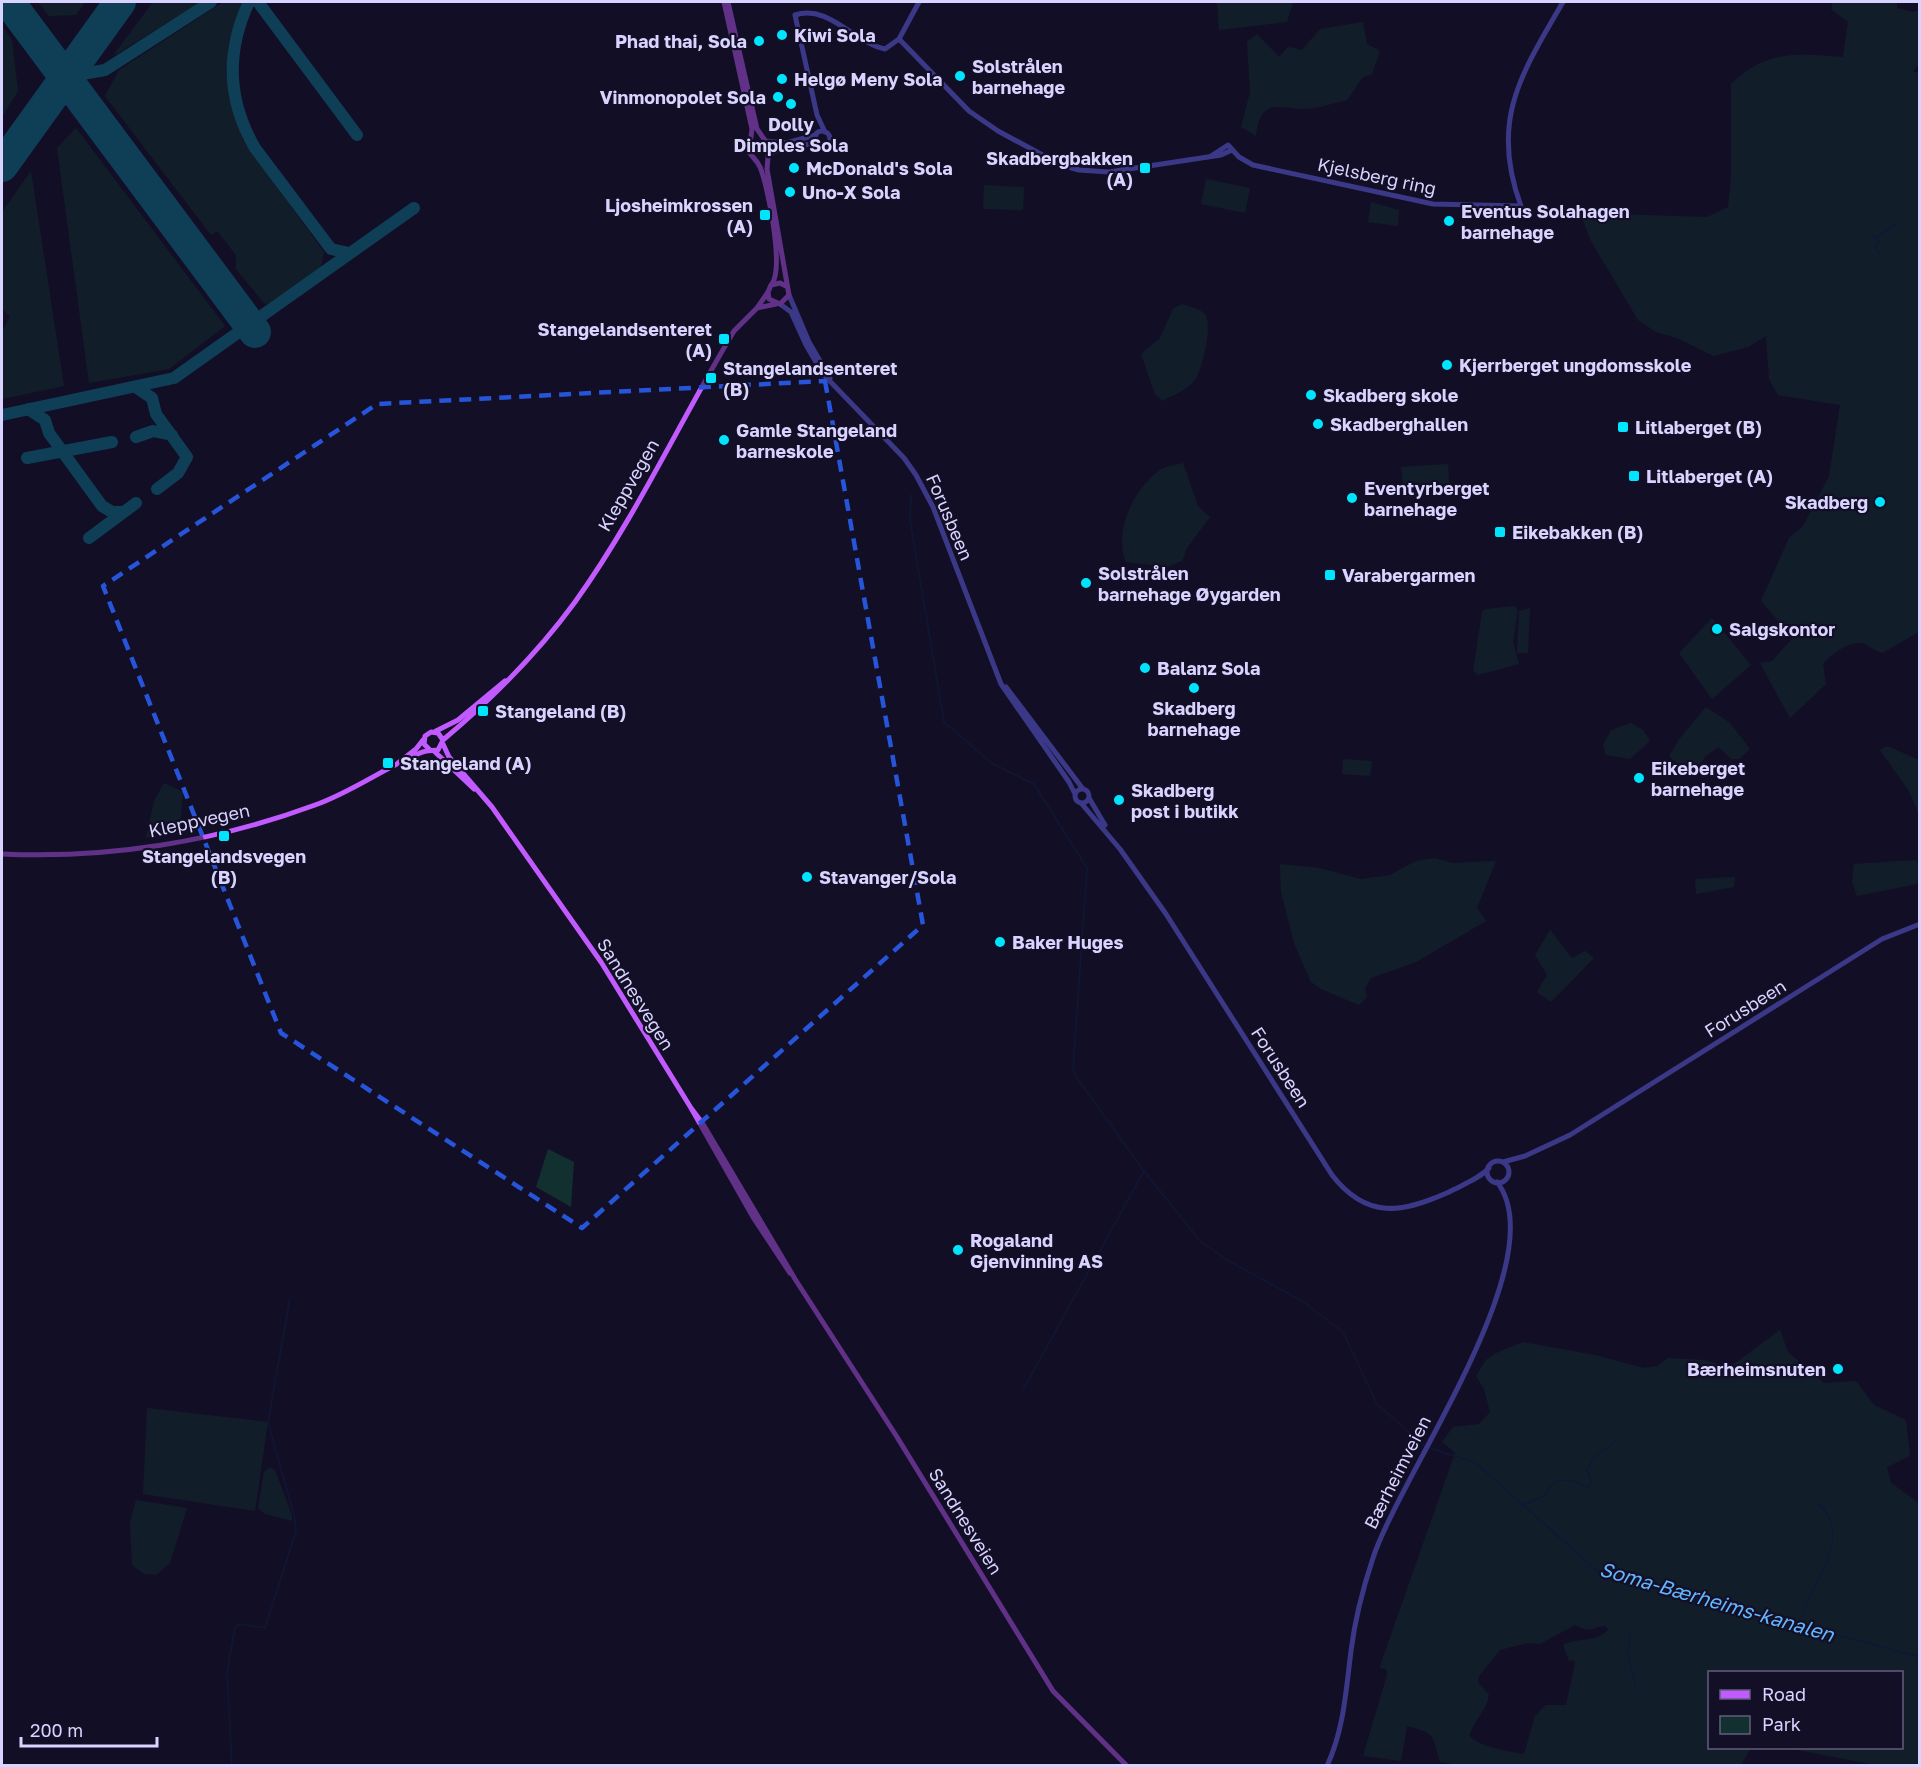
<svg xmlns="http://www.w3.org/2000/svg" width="1921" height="1767" font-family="'Golos Text',sans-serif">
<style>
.green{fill:#12302f;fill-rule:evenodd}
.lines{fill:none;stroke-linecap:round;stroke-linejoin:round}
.stream{stroke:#0c2248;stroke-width:1.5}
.taxiway{stroke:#0a7a92;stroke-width:12}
.runway{stroke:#0a7a92;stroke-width:32}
.secondary{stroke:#6f6bff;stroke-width:5}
.primary{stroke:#c25bff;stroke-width:5}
.marked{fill:none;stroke:#2655da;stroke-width:4.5;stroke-dasharray:12 8;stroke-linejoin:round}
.poi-dot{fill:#00e5ff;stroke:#130f26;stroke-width:2}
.labels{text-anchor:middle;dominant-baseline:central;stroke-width:4.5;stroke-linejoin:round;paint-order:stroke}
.poi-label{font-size:18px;font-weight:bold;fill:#d9d4ff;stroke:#130f26;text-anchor:start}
.street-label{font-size:18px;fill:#d9d4ff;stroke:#130f26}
.water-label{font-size:20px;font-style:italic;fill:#62b6ff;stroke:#130f26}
</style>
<rect width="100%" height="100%" fill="#130f26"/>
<path class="green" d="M38 2H85L76 15 49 16Z
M153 2H201L115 55V53Z
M223 2H243L229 41 227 65 232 107 243 140 324 252 321 267 271 302 265 304 236 269V255L217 231 211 235 105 96 119 70Z
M1217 2H1293L1287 22 1219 30Z
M1833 2H1897V8L1912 12 1919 10V64L1913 71 1920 74 1919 632 1882 653C1876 651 1871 647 1865 644 1852 639 1831 654 1823 664L1826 684 1790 718 1760 663 1772 661 1793 638 1761 601 1789 538 1803 526 1829 476 1840 405 1778 395 1769 379 1766 336 1748 347 1713 356 1677 338 1656 332 1638 320 1591 241 1580 213 1707 217 1728 207 1731 178V84C1767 50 1797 53 1843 57L1848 22 1831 9Z
M1363 22 1367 44 1380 51 1372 74 1362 78 1347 100C1333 103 1315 110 1301 109 1272 106 1260 102 1256 136L1241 127 1250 92 1247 42 1257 34 1279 57 1288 47 1302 50 1320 29Z
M2 26 12 40 18 91 2 117Z
M76 128 225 326 169 369 89 383 57 148Z
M31 171 64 386 2 399V332L10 316 2 309V212Z
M1206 179 1250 188 1245 213 1201 204Z
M984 185 1024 187 1023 210 983 209Z
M1371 202 1399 210 1398 226 1368 222Z
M1182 304C1189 306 1199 309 1204 313 1214 322 1202 372 1194 381 1186 391 1173 395 1162 401L1155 394 1141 354 1160 338 1173 309Z
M1183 463 1198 506 1210 517 1187 548 1182 561 1167 567 1126 562C1113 532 1134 488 1160 470 1166 466 1176 465 1183 463Z
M1448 464 1450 494 1405 498 1401 467Z
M1515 606 1518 611 1513 642 1519 664 1478 675 1473 671 1482 612 1486 609Z
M1530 608 1528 653H1517L1519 611Z
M1712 618 1751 665 1712 699 1679 653Z
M1706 707 1730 723 1750 749 1739 759H1731L1718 747 1706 756 1691 775 1669 756 1680 738Z
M1631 723 1643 730 1650 741 1630 759 1606 755 1603 745 1611 730Z
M1887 746 1919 760V814L1909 791 1880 750Z
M1343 759 1372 761 1370 776 1342 774Z
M164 783 183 792 180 830 146 838 154 801Z
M1435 858 1453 863 1496 861 1477 908 1486 921 1416 962 1371 978 1365 988 1367 997 1359 1005 1321 989 1311 982 1294 943 1281 892 1280 864 1319 868 1361 879 1390 875 1416 861Z
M1916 860C1920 867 1921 877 1917 884L1857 896 1852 882 1854 864Z
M1735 877 1734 887 1696 894 1695 879Z
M1550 930 1572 958 1585 951 1594 958 1551 1002 1537 992 1547 975 1535 955Z
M548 1149 574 1162 571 1207 536 1187Z
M1780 1330 1788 1352 1824 1383 1856 1381 1874 1405 1906 1420 1910 1456 1887 1467 1891 1483 1919 1503V1765H1876L1787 1748H1902V1672H1710V1748H1751L1741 1765H1461L1440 1762C1432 1735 1436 1733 1407 1726L1401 1761 1363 1756 1387 1675 1386 1669 1380 1668 1381 1663 1455 1453 1442 1442 1453 1427 1479 1424 1490 1412 1484 1389 1476 1376 1486 1360 1494 1354 1523 1342 1595 1355 1644 1368 1658 1366 1668 1358 1704 1360 1730 1367ZM1575 1625C1593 1635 1591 1626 1606 1626L1608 1630C1596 1643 1578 1637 1563 1645L1569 1661 1573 1660 1575 1663 1566 1705H1546L1535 1716 1524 1754C1507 1751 1483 1748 1469 1736 1474 1720 1487 1710 1489 1695L1478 1682 1479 1676 1500 1650 1527 1643 1540 1644Z
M147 1408 268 1422 255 1511 143 1494Z
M270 1467 275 1470 292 1515V1521L265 1514 258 1508 264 1472Z
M136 1500 187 1508 170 1563 156 1575 144 1574 132 1565 130 1521Z"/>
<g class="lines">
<path class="stream" d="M1871 236 1876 237 1897 224
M1876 237 1879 242 1875 247 1879 253
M911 495 910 520 944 722 993 764 1034 784 1087 868 1073 1069 1077 1078 1144 1171 1201 1242 1227 1260 1302 1301 1343 1332 1377 1404 1425 1446
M1023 1390 1144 1171
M1430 1448 1476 1463 1597 1571 1620 1577
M1522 1505 1544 1496 1553 1483 1559 1480 1573 1481 1587 1487 1592 1483 1587 1471 1593 1458 1614 1443
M1628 1579 1920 1657
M1804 1611C1815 1576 1853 1537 1819 1504
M1630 1633 1628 1657 1636 1686
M232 1766 227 1673 235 1627 240 1624 265 1628 296 1531 295 1519 268 1422 290 1298"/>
<path class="taxiway" d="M249 2C226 51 227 100 255 148L331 249 349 253
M258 2 357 135
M65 77 105 70 211 2
M241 313 250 319 259 320
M137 388 152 398 156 414 187 457 178 473 157 489
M28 409 45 420 49 433 102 506 112 512H124
M2 415 174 378 414 208
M136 437 153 431 172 435
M27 458 112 442
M89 538 136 503"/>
<path class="runway" d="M9 2 255 332
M2 166 120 2"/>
<path class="secondary" d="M899 39 969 111 998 131 1061 165 1079 170 1109 172 1221 155 1232 150
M814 139a8 8 0 1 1 16 0a8 8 0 1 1-16 0Z
M825 132 817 115 795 15C829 4 854 43 885 49L899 39 919 2
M765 141 786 143 816 135
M768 154 790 146 816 144
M1211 156 1228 145 1239 157 1253 165 1433 204 1521 206C1489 120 1522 73 1563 2
M789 295 809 342 830 378
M780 304 791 312 806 345 823 374 904 458 916 475 933 507 1001 684 1069 782 1075 794
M1006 687 1083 789
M1075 796a7 7 0 1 1 14 0a7 7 0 1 1-14 0Z
M1089 798 1105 825
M1081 803 1120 849 1166 914 1332 1175C1367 1220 1402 1213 1449 1192 1462 1185 1479 1179 1489 1168
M1487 1172a11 11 0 1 1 22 0a11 11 0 1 1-22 0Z
M1503 1162 1525 1156 1570 1135 1882 939 1920 924
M1327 1766C1344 1729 1346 1690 1351 1651 1355 1619 1363 1588 1373 1558 1399 1477 1557 1258 1497 1182"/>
<path class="primary" d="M724 2 752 129 749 152C752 157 757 160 760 167 768 186 784 267 772 284
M728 2 757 129 769 146 767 169 789 295 780 304 769 299 768 292 771 285 780 283 786 286
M757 308 776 304
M436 731 458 720 505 681
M443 740C492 699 537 654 575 602 636 517 680 421 734 331L757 308 768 292
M443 744 449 757 492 807 601 962 691 1108 753 1217 790 1273
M434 751 474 789
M398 763 416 749 423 740
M2 854C107 859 215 842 315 805 352 792 384 768 420 753 426 750 432 751 438 750L443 740 438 733 431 732 425 736 424 744 430 750
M691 1108 703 1124 795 1279 897 1437 1053 1691 1127 1766"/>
</g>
<path d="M0 0H1921V1767H0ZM825 381 923 925 582 1228 281 1033 103 586 377 404Z" fill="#130f26" fill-opacity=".55" fill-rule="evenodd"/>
<path class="marked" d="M825 381 923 925 582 1228 281 1033 103 586 377 404Z"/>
<g class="poi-dot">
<circle cx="782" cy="35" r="6"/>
<circle cx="759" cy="41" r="6"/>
<circle cx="960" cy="76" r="6"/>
<circle cx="782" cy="79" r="6"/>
<circle cx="778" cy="97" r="6"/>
<circle cx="791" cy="104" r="6"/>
<circle cx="794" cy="168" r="6"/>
<rect x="1139" y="162" width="12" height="12" rx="3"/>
<circle cx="790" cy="192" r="6"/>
<rect x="759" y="209" width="12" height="12" rx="3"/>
<circle cx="1449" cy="221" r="6"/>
<rect x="718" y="333" width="12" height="12" rx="3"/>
<circle cx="1447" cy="365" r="6"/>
<rect x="705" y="372" width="12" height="12" rx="3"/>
<circle cx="1311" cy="395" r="6"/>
<circle cx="1318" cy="424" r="6"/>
<rect x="1617" y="421" width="12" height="12" rx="3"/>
<circle cx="724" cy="440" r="6"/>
<rect x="1628" y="470" width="12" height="12" rx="3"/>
<circle cx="1352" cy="498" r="6"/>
<circle cx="1880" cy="502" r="6"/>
<rect x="1494" y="526" width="12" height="12" rx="3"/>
<rect x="1324" y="569" width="12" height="12" rx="3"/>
<circle cx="1086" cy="583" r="6"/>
<circle cx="1717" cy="629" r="6"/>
<circle cx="1145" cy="668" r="6"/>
<circle cx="1194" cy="688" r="6"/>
<rect x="477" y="705" width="12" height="12" rx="3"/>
<rect x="382" y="757" width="12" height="12" rx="3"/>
<circle cx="1639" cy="778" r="6"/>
<circle cx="1119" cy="800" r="6"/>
<rect x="218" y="830" width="12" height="12" rx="3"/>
<circle cx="807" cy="877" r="6"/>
<circle cx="1000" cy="942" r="6"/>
<circle cx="958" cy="1250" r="6"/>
<circle cx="1838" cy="1369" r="6"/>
</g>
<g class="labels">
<g class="poi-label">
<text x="794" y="35">Kiwi Sola</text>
<text x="747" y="41" text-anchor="end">Phad thai, Sola</text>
<text x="972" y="66">Solstrålen<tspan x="972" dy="21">barnehage</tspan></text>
<text x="794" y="79">Helgø Meny Sola</text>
<text x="766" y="97" text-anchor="end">Vinmonopolet Sola</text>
<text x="791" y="124" text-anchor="middle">Dolly<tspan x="791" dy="21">Dimples Sola</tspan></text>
<text x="1133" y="158" text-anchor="end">Skadbergbakken<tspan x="1133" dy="21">(A)</tspan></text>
<text x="806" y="168">McDonald's Sola</text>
<text x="802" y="192">Uno-X Sola</text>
<text x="753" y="205" text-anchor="end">Ljosheimkrossen<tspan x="753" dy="21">(A)</tspan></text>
<text x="1461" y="211">Eventus Solahagen<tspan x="1461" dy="21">barnehage</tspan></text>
<text x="712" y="329" text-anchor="end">Stangelandsenteret<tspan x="712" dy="21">(A)</tspan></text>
<text x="1459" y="365">Kjerrberget ungdomsskole</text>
<text x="723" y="368">Stangelandsenteret<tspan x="723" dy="21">(B)</tspan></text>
<text x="1323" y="395">Skadberg skole</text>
<text x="1330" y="424">Skadberghallen</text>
<text x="1635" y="427">Litlaberget (B)</text>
<text x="736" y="430">Gamle Stangeland<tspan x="736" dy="21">barneskole</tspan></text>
<text x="1646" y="476">Litlaberget (A)</text>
<text x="1364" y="488">Eventyrberget<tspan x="1364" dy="21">barnehage</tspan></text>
<text x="1868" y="502" text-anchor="end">Skadberg</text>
<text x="1512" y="532">Eikebakken (B)</text>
<text x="1098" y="573">Solstrålen<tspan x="1098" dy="21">barnehage Øygarden</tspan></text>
<text x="1342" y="575">Varabergarmen</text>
<text x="1729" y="629">Salgskontor</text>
<text x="1157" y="668">Balanz Sola</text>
<text x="1194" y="708" text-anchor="middle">Skadberg<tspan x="1194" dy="21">barnehage</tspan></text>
<text x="495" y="711">Stangeland (B)</text>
<text x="400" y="763">Stangeland (A)</text>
<text x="1651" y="768">Eikeberget<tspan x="1651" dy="21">barnehage</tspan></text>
<text x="1131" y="790">Skadberg<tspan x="1131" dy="21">post i butikk</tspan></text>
<text x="224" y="856" text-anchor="middle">Stangelandsvegen<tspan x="224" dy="21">(B)</tspan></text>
<text x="819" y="877">Stavanger/Sola</text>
<text x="1012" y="942">Baker Huges</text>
<text x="970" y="1240">Rogaland<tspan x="970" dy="21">Gjenvinning AS</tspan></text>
<text x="1826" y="1369" text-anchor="end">Bærheimsnuten</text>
</g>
<g class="street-label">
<text transform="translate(1377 176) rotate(12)">Kjelsberg ring</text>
<text transform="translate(628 485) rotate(-60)">Kleppvegen</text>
<text transform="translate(950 517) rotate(67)">Forusbeen</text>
<text transform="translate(199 820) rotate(-12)">Kleppvegen</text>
<text transform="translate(636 994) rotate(58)">Sandnesvegen</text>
<text transform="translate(1745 1008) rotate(-32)">Forusbeen</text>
<text transform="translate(1281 1067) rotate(57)">Forusbeen</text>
<text transform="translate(1397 1472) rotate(-63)">Bærheimveien</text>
<text transform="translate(966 1521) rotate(58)">Sandnesveien</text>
</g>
<g class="water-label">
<text transform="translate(1717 1601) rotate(16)">Soma-Bærheims-kanalen</text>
</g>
</g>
<rect width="1921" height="1767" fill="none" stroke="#d9d4ff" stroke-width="6"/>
<rect x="1708" y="1671" width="195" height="78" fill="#130f26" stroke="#625e7d" stroke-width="1.5"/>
<rect x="1720" y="1690" width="30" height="9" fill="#c25bff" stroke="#625e7d" stroke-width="1.5"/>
<text x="1762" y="1701" font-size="18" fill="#d9d4ff">Road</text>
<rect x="1720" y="1716" width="30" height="18" fill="#12302f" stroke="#625e7d" stroke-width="1.5"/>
<text x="1762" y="1731" font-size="18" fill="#d9d4ff">Park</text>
<path d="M21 1737v9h136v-9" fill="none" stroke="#d9d4ff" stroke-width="3"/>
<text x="30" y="1737" font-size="18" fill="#d9d4ff" stroke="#130f26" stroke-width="4.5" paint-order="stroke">200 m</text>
</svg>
